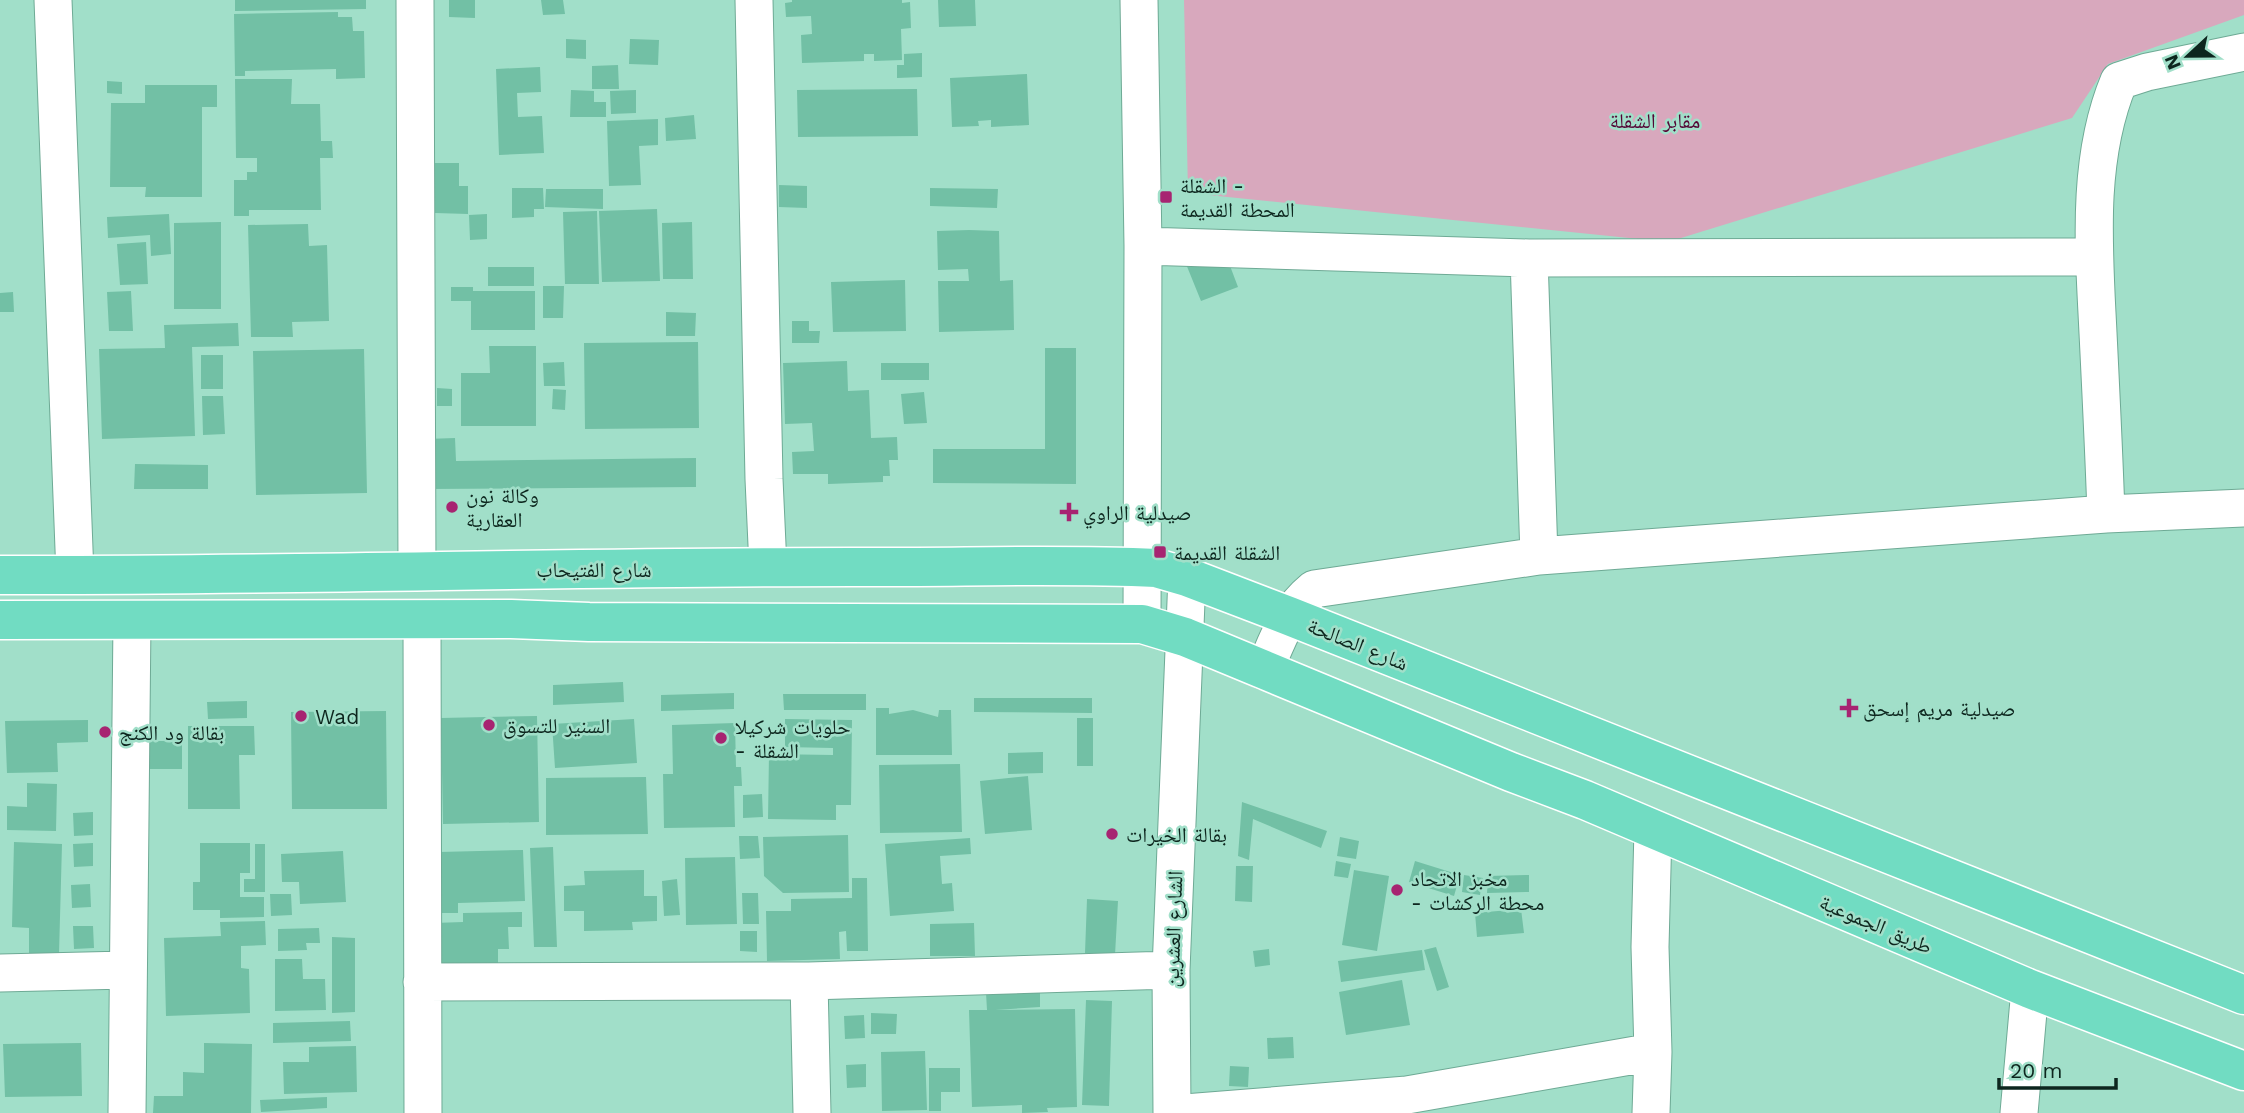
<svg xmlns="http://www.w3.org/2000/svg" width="2244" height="1113" font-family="'Work Sans','Noto Naskh Arabic',sans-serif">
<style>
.green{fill:#d8a8bd}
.building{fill:#72c0a5}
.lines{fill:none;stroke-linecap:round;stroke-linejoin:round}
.minor-casing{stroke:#6eaa95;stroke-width:39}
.major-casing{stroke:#fff;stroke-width:41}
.minor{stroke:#fff;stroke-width:37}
.major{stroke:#71dcc2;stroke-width:38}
.poi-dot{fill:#a72471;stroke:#a1dfc9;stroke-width:2.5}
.labels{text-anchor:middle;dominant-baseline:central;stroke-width:5;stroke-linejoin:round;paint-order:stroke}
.park-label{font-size:21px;fill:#530434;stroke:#a1dfc9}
.poi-label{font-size:21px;fill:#0d261e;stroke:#a1dfc9;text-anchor:start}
.street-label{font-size:21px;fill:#0d261e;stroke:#a1dfc9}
</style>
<rect width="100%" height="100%" fill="#a1dfc9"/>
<path class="green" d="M1184 0H2244V15L2108 64 2072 118 1668 242 1188 193Z"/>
<path class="building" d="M235 0H366V9L235 11Z
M449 0H475V18L449 17Z
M541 0H563L565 14 543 15Z
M792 0H902V3L910 2 911 28 901 29 902 60 874 61V54H864V61L802 63 801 35 812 34 811 16 786 17 785 3 792 2Z
M938 0H975L976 26 939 27Z
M338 12V17H352L353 31H364L365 78 336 79V69L245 71V76H235L234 14Z
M566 39 586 40V59L566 58Z
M630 39 659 40 658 65 629 64Z
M922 53V77L897 78V65H904V54Z
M618 65 619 89H592V66Z
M540 67 541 92 517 93 518 117 542 116 544 153 499 155 496 69Z
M1027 74 1029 125 991 127V120L978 121 979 126 952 127 950 78Z
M235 79H292L291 104H320L321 141H332L333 158H320L321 210H249V216H234V180H247V172H257V158H236Z
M107 81 122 82V94L107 93Z
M145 85H217V107H202V197H145L146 187H110L111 103H145Z
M917 89 918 136 798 137 797 90Z
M571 90 594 91V102H606V117H570Z
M636 90V113L611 114 610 91Z
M694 115 696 139 666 141 665 118Z
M658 119V145L639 146 641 185 609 186 607 121Z
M435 163H459V186H468V214L435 213Z
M779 185 807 186V208L779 207Z
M512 188H543L544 209H534V217L512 218Z
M930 188 998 189 997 208 930 206Z
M546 189H603V209L545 207Z
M657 209 660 281 602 282 599 211Z
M597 211 599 284H565L563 212Z
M169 214 171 254 151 256 150 235 108 238 107 217Z
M487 214V239L470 240 469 215Z
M221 222V309H174V223Z
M692 222 693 279H663L662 223Z
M308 224 309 246 327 245 329 321 292 322 293 337H251L248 225Z
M969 230 999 231 1000 281 1013 280 1014 330 939 332 938 281H969L968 269 938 270 937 231Z
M146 242 148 284 120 285 117 244Z
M1224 250 1238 287 1201 301 1186 264Z
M488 267H534V286H488Z
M905 280 906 331 833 332 831 282Z
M543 286H564L563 318H543Z
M451 287H473V291H535V330H471V301H451Z
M131 291 133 331H109L107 292Z
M13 292 14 312H0V293Z
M666 312 696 313 695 336H666Z
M792 321H809V331H820L819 343H792Z
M238 323 239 346 192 347 195 436 102 439 99 349 165 348 164 325Z
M698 342 699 428 585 429 584 343Z
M489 346H536V426H461V373H490Z
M1045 348H1076V484L933 483V449H1045Z
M364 349 367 493 256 495 253 351Z
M201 355H223V389H201Z
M847 361 848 391 869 390 871 438 897 437 898 460H889L890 476H883V482L828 484V474H793L792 452 814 451 812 423 785 424 783 363Z
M564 362 565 386H544L543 363Z
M881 363H929V380H881Z
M437 388 452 389V406H437Z
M553 389 566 390 565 410 552 409Z
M924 392 927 423 904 424 901 394Z
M202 396H223L225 434 203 435Z
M455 438 456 461 696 458V487L427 489 426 439Z
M135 464 208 465V489H134Z
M623 682 624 702 553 705V685Z
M734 693V709L661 711V695Z
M783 694H866V710H784Z
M974 698H1092V713L974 712Z
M247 701V718L208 719 207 702Z
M876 708H889V714L913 710 938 717 939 710H951L952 755H876Z
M386 711 387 809H292L291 712Z
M537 716 539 822 443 824 441 718Z
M1077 718H1093V766H1077Z
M634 719 637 763 555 768 552 724Z
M785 719 852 720 851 805H836V820L768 819 769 754 833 755V748L785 747Z
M88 720V742L57 743 58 772 7 773 5 721Z
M735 723 736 767H741L742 786H734L735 827 664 828 663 774H673L672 725Z
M188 726H254L255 755H239L240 809H188Z
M150 741H182V769H150Z
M1043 752V773L1008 774V753Z
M960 764 962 832 880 833 879 765Z
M1028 776 1032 830 985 834 980 781Z
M646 777 648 834 546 835V778Z
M27 783 57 784 56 831 7 830V806L27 807Z
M762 794 763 817 743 818V795Z
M1242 802 1327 831 1321 848 1253 819 1249 860 1238 856Z
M93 812V835L74 836 73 813Z
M848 835 849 892 783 893 764 876 763 837Z
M739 836H758L760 858 740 859Z
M1340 837 1359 841 1356 859 1337 856Z
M970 838 971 854 940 856 942 884 952 883 954 911 890 916 885 844Z
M14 842 62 844 59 954 29 953V928L12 927Z
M93 843V866L74 867 73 844Z
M200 843H250V873H240V897H264V917L220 918V910H193V882H200Z
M255 844H265V892H244V879H255Z
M553 847 557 947H534L530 848Z
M523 850 525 901 458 903V913H431L439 852Z
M343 851 346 902 300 904 299 882H282L281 854Z
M735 857 737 924 686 925 685 858Z
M1336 861 1351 864 1348 878 1334 876Z
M1415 861 1460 875 1454 896 1409 882Z
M1236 866H1253L1252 902 1235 901Z
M644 870V896H657V921L632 922 633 930 584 931V911H564V886L585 885 584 871Z
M1354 870 1389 876 1377 951 1342 945Z
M1464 875 1483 878 1480 895 1462 892Z
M1529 875V892L1487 893 1488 876Z
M852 878H867L868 951H847L846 931 839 932 840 959 767 961 766 911H791V899L852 898Z
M677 879 680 915 664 916 662 881Z
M90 884 91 907 72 908 71 885Z
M742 893H758L759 924H743Z
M270 894H291L292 915 271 916Z
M1087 899 1118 901 1115 955 1085 953Z
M1521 909 1524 933 1477 937 1475 913Z
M522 912V927H508L509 949H498V966L434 967V923L463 922V913Z
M265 921 266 945 241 946V968L249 969 250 1013 166 1016 164 938 221 936 220 922Z
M974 923 975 956H930V924Z
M73 926H93L94 948 74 949Z
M319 928 320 943H306L307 950 278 951V929Z
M740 931H757V952L740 951Z
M332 937 355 938V1012L332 1013Z
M1436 947 1449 987 1437 991 1424 950Z
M1269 949 1270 965 1255 967 1253 951Z
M1422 950 1425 970 1341 982 1338 961Z
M275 959H302L303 979H325L326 1010 275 1011Z
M1402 980 1410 1025 1346 1035 1339 992Z
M1040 992V1007L995 1010 1075 1009 1077 1107 1047 1108 1048 1112 1022 1113V1105L972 1107 969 1010H987L986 993Z
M1086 1000 1112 1001 1109 1106 1082 1105Z
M871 1013 897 1014 896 1034H871Z
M864 1015 865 1038 845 1039 844 1016Z
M350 1021 351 1041 273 1043V1023Z
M1293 1037 1294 1058 1268 1059 1267 1038Z
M81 1043 82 1096 5 1097 3 1044Z
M204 1043 252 1044 251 1113H153L154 1096H183V1072L204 1073Z
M356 1046 357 1092 284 1094 283 1062H309V1047Z
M925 1051 927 1110 882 1111 881 1052Z
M866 1064V1087L847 1088 846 1065Z
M1230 1066 1249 1067 1248 1087 1229 1086Z
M929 1068H960V1092H941V1111H929Z
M327 1097V1108L261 1112 260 1100Z"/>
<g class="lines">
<defs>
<path id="minor" d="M53 0 75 575
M415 0 417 570
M754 0 764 479 768 567
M1139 0 1143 246 1142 624
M1143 246 1529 258 2094 257
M1529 258 1539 556
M2106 514C2104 454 2101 394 2098 333 2094 250 2086 160 2119 81L2147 72 2244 52
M422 619 423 1113
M1264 671C1278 639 1286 612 1314 589L1539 556 2106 514 2244 508
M0 973 127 970
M809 981 812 1113
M422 982 809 981 1171 970
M127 1113 132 620
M1172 1113 1171 970 1187 577
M1185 1113 1407 1095 1653 1052
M1651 1113 1653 1052 1650 947 1653 829
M2019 1113 2030 989"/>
<path id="major" d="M0 575C294 576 589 566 883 567 974 567 1066 564 1156 568L1187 577 1289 616 2244 995
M0 620 511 619 589 622 1142 624 1185 637 1511 772 1585 800 2030 989 2244 1071"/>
</defs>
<use href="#minor" class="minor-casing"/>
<use href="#major" class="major-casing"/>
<use href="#minor" class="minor"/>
<use href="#major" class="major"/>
</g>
<g class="poi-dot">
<rect x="1159" y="190" width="14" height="14" rx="3.5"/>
<circle cx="452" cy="507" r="7"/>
<path d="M1065.5 501.5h7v7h7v7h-7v7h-7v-7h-7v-7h7z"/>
<rect x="1153" y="545" width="14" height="14" rx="3.5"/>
<path d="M1845.5 697.5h7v7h7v7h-7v7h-7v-7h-7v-7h7z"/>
<circle cx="301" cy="716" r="7"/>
<circle cx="489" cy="725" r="7"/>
<circle cx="105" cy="732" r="7"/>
<circle cx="721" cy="738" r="7"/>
<circle cx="1112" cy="834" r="7"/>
<circle cx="1397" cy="890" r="7"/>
</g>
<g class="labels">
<g class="park-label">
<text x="1655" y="120">مقابر الشقلة</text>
</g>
<g class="poi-label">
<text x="1180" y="185">الشقلة -<tspan x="1180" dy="24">المحطة القديمة</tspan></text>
<text x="466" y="495">وكالة نون<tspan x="466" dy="24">العقارية</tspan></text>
<text x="1083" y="512">صيدلية الراوي</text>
<text x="1174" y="552">الشقلة القديمة</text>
<text x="1863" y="708">صيدلية مريم إسحق</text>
<text x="315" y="716">Wad</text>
<text x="503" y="725">السنير للتسوق</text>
<text x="735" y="726">حلويات شركيلا<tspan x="735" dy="24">- الشقلة</tspan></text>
<text x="119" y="732">بقالة ود الكنج</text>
<text x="1126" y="834">بقالة الخيرات</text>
<text x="1411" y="878">مخبز الاتحاد<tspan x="1411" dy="24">- محطة الركشات</tspan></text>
</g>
<g class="street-label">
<text x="594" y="569">شارع الفتيحاب</text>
<text transform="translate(1358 644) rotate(22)">شارع الصالحة</text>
<text transform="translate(1876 924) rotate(23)">طريق الجموعية</text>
<text transform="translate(1173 929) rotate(-88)">الشارع العشرين</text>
</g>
</g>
<g transform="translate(2188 56) rotate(248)" stroke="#a1dfc9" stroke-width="5" paint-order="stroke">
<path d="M0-5L12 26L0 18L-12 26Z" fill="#0d261e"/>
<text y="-10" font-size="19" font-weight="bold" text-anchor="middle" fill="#0d261e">N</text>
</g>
<path d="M1999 1078v10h117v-10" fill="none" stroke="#0d261e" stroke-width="3.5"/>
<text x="2010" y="1078" font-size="21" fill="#0d261e" stroke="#a1dfc9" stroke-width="5" paint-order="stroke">20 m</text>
</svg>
